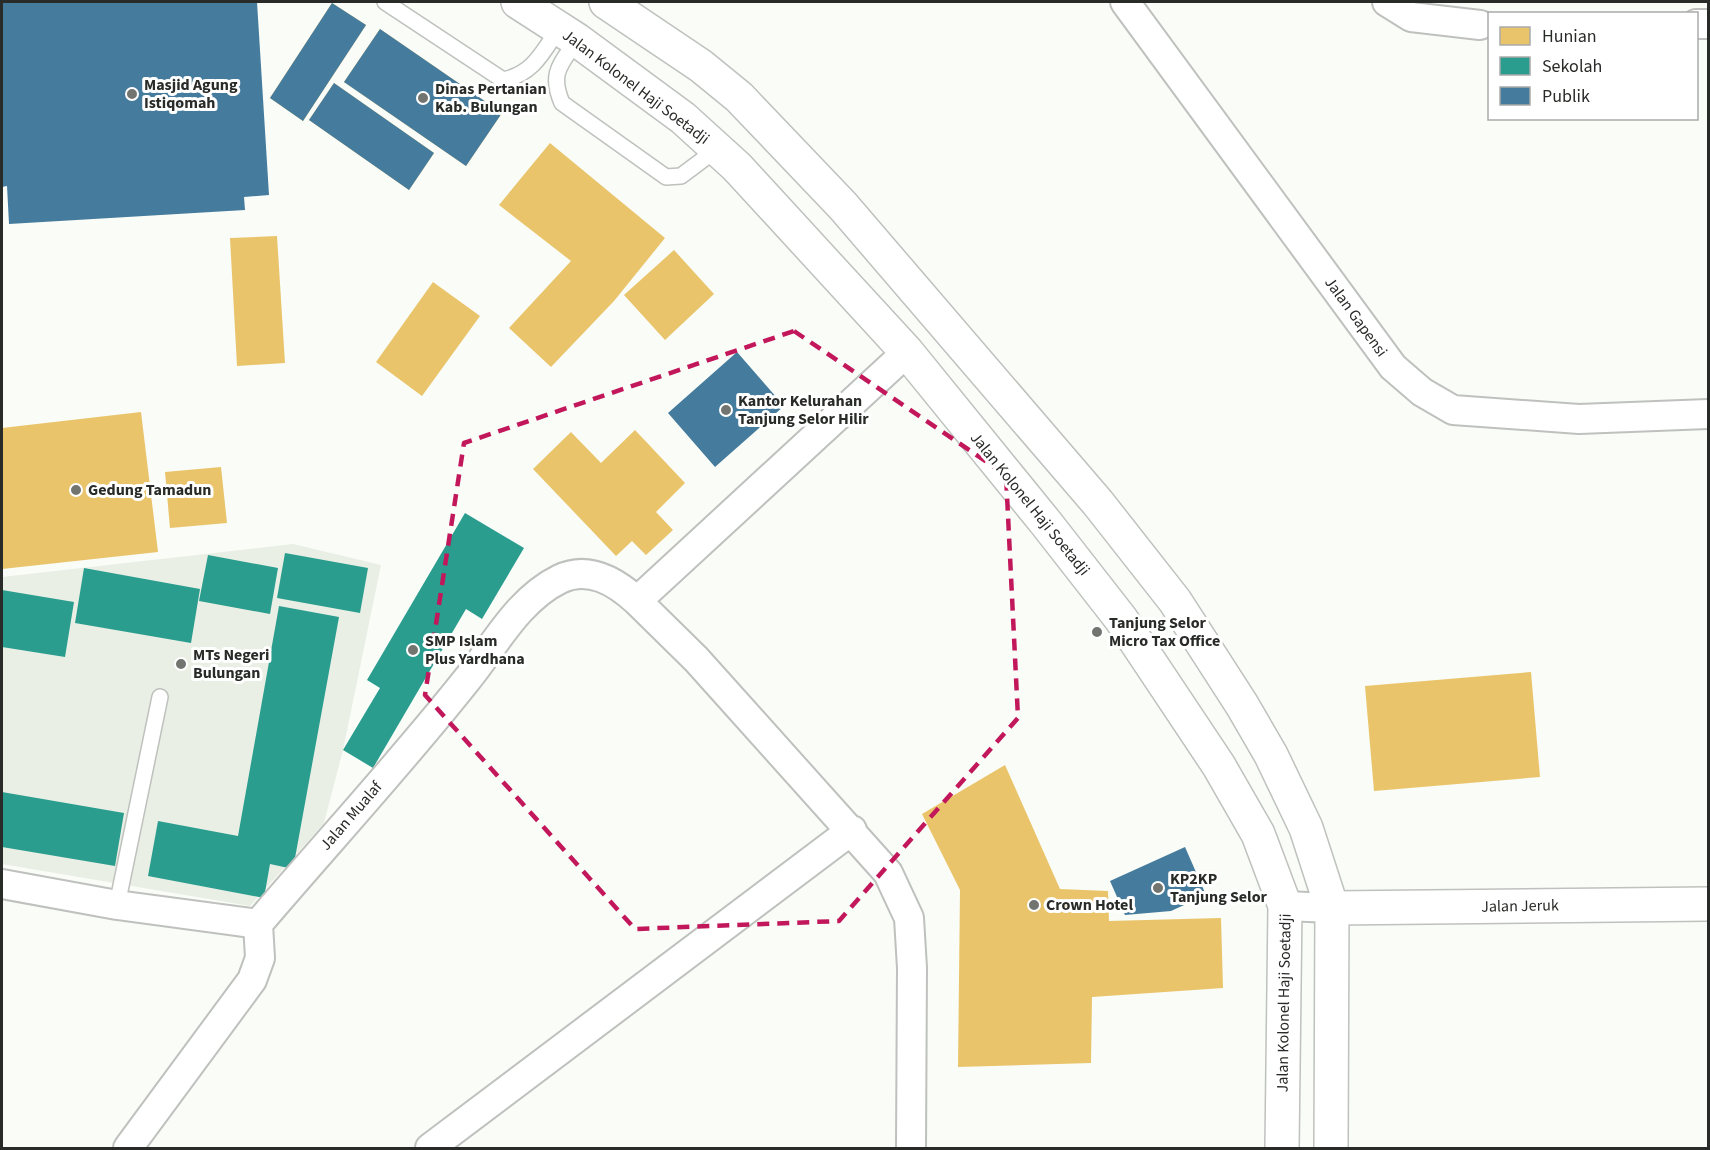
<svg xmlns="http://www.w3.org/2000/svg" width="1710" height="1150" font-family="'Source Sans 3',sans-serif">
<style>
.built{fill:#e9efe4}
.homes{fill:#e9c46a}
.schools{fill:#2a9d8f}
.public{fill:#457b9d}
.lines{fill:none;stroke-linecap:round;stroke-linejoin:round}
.lane-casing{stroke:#bfc1be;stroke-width:18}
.street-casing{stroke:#bfc1be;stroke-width:32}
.secondary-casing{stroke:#bfc1be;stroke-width:36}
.highway-casing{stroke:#bfc1be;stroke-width:36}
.lane{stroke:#fefffe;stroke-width:15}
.street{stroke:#fefffe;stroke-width:28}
.secondary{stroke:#fefffe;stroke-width:33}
.highway{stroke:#fefffe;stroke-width:33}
.marked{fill:none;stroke:#c2185b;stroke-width:4.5;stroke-dasharray:12 8;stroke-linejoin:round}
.poi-dot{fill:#727470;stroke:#fff;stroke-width:2}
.labels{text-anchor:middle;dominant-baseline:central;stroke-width:6;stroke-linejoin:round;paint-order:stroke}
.poi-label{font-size:16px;font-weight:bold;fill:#292b28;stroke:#fff;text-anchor:start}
.street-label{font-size:16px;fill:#292b28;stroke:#fff}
</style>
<rect width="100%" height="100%" fill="#f9fcf7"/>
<path class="built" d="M293 544 381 565 343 750 324 823 250 906 2 864V577Z"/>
<path class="homes" d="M332 3 366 25 303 121 270 98Z
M380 29 502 113 466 166 344 82Z
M334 83 434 153 409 190 309 120Z
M550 143 665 238 614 301 551 367 509 328 571 261 499 205Z
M277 236 285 363 237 366 230 238Z
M674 250 714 294 665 340 624 295Z
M433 282 480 316 422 396 376 362Z
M141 412 158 552 2 569V428Z
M635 430 685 483 656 512 673 530 646 555 632 541 616 556 533 469 571 432 601 463Z
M221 467 227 523 170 528 165 472Z
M1531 672 1540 777 1374 791 1365 686Z
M1005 765 1060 889 1108 891 1109 921 1221 918 1223 988 1092 997 1091 1063 958 1067 960 890 922 814Z"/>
<path class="schools" d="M465 513 524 548 482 619 466 609 373 768 343 750 380 688 367 680Z
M285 553 368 568 360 613 277 598Z
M208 555 278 568 270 614 199 601Z
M84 568 200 589 191 643 75 623Z
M2 590 74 602 65 657 2 647Z
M279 606 339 617 293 869 270 864 264 898 148 876 158 821 238 836Z
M2 792 124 813 115 866 2 847Z"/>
<path class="public" d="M2 2H257L269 195 244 197 245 210 9 224 7 186 2 187Z
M332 3 366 25 303 121 270 98Z
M380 29 502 113 466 166 344 82Z
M334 83 434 153 409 190 309 120Z
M737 352 784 406 715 467 668 413Z
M1185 847 1206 895 1171 911 1125 915 1110 881Z"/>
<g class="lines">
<defs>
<path id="lane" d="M385 2 503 80C533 74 543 52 559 28
M577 40C561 64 549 73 562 103L666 177 681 176 717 149
M117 905 160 697"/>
<path id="street" d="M1125 2 1393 367 1422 392 1453 410 1579 419 1708 414
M1387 2 1411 17 1480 25
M1696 24H1708
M907 352 637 601 696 659 888 873 909 918 912 968 911 1148
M2 884 117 905 258 924C327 843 399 765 465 682 494 647 517 600 560 579 589 565 616 582 637 601
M1285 906 1332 908
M128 1148 252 980 260 958 258 924
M430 1148 852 830"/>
<path id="secondary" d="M1332 908 1708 904"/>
<path id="highway" d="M518 2 577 40 683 118 737 167 907 352 1046 523 1121 619 1219 766 1258 834 1285 906 1282 1148
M606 2 701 66 739 97 843 206 1098 503 1175 601 1242 705 1271 755 1306 828 1332 908 1331 1148"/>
</defs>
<use href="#lane" class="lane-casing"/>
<use href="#street" class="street-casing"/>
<use href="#secondary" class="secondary-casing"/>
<use href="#highway" class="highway-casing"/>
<use href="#lane" class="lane"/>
<use href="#street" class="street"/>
<use href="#secondary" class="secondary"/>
<use href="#highway" class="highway"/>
</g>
<path class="marked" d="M794 331 1006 475 1018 718 839 921 635 929 425 695 464 443Z"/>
<g class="poi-dot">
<circle cx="132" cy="94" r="6"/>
<circle cx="423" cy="98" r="6"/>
<circle cx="726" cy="410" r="6"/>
<circle cx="76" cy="490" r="6"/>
<circle cx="1097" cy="632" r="6"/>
<circle cx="413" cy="650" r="6"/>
<circle cx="181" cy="664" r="6"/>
<circle cx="1158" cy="888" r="6"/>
<circle cx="1034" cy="905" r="6"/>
</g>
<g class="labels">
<g class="poi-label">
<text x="144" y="85">Masjid Agung<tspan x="144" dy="18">Istiqomah</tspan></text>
<text x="435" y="89">Dinas Pertanian<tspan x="435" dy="18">Kab. Bulungan</tspan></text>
<text x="738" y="401">Kantor Kelurahan<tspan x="738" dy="18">Tanjung Selor Hilir</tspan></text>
<text x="88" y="490">Gedung Tamadun</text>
<text x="1109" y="623">Tanjung Selor<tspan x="1109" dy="18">Micro Tax Office</tspan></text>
<text x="425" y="641">SMP Islam<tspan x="425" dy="18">Plus Yardhana</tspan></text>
<text x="193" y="655">MTs Negeri<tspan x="193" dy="18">Bulungan</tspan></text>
<text x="1170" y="879">KP2KP<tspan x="1170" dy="18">Tanjung Selor</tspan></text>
<text x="1046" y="905">Crown Hotel</text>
</g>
<g class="street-label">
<text transform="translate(636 87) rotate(37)">Jalan Kolonel Haji Soetadji</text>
<text transform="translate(1356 317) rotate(54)">Jalan Gapensi</text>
<text transform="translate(1030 504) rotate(51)">Jalan Kolonel Haji Soetadji</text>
<text transform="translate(351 816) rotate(-49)">Jalan Mualaf</text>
<text transform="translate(1520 906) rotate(-1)">Jalan Jeruk</text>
<text transform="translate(1284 1003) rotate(-89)">Jalan Kolonel Haji Soetadji</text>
</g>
</g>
<rect width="1710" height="1150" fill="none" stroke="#292b28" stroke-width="6"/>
<rect x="1488" y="12" width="210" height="108" fill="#ffffff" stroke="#a9aaa9" stroke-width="1.5"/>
<rect x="1500" y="27" width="30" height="18" fill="#e9c46a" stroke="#a9aaa9" stroke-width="1.5"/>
<text x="1542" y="42" font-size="18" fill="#292b28">Hunian</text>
<rect x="1500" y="57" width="30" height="18" fill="#2a9d8f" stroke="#a9aaa9" stroke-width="1.5"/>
<text x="1542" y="72" font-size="18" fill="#292b28">Sekolah</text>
<rect x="1500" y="87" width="30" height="18" fill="#457b9d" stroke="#a9aaa9" stroke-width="1.5"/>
<text x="1542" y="102" font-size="18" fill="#292b28">Publik</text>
</svg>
